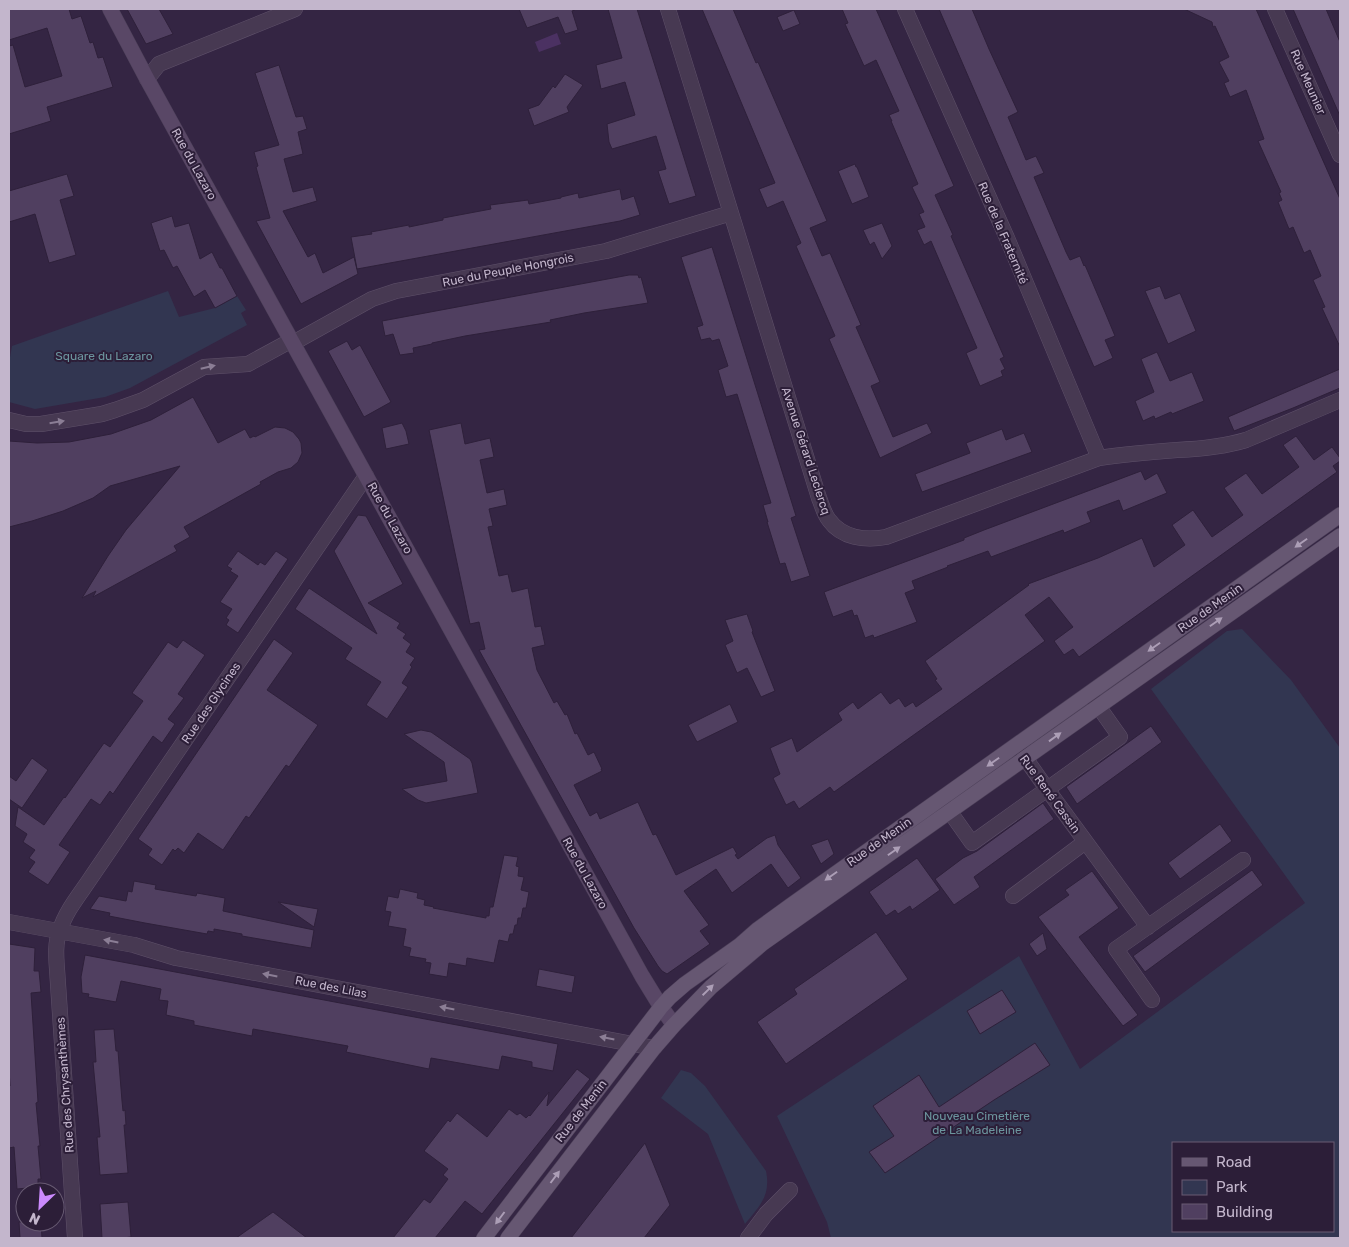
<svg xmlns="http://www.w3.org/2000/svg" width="1349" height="1247" font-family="Rubik,sans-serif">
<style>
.green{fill:#323651;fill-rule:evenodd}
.water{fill:#4b3162}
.building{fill:#503f60;stroke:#2e203a}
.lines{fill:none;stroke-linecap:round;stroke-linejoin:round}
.street-casing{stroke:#5f516a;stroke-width:16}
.secondary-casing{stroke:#4d4059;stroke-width:16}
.primary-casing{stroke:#4d4059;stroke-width:16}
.street{stroke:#473952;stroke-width:15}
.secondary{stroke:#594766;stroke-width:15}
.primary{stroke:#665772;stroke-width:15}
.oneway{fill:#8b7e95}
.oneway2{fill:#ac9eb6}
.labels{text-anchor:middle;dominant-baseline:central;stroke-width:4;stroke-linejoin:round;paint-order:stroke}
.street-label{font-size:12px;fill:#c3b6cc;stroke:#2c1e38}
.park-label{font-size:12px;fill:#6c959e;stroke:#2c1e38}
</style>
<rect width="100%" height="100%" fill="#342543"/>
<path class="green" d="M168 291 179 317 215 308 237 296 246 310 241 313 247 325 130 388 105 397 35 409 9 402V363L12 346Z
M1242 629 1291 680 1340 748V1238H831L827 1222 777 1116 1019 956 1080 1069 1305 903 1151 689 1227 631ZM1173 1143H1333V1231H1173Z
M681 1070 691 1073 705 1086 766 1171C771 1195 760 1206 745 1224L708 1134 661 1098Z"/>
<path class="water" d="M557 33 561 44 539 52 535 42Z"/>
<path class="building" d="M9 9H69L72 19 81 16 90 43 93 42 98 58 103 57 113 87 47 107 51 121 9 134V46L13 45 25 87 62 76 47 28 9 40Z
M127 9H159L173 34 146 44Z
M519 9H575V10L572 11 578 30 565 34 558 17 527 28Z
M608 9H637L696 196 669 204 658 171 666 169 656 136 612 149 609 142 607 124 635 115 625 82 601 89 596 65 622 58Z
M702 9H733L756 63 758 62 765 78 827 221 810 228 822 256 830 253 861 325 856 327 880 382 871 386 893 437 927 423 932 433 880 458 829 339 835 336 796 246 801 243 783 201 767 208 759 189 775 183Z
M842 9H876L954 186 935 195 953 235 951 236 1004 357 1000 359 1005 369 1001 371 1003 376 980 386 966 353 977 348 931 241 924 245 917 230 925 227 919 214 924 212 912 187 918 184 891 121H892L889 115 899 111 876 60 864 66 845 24 848 23Z
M939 9H972L989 49 1018 112 1008 117 1019 143 1026 160 1036 156 1044 173 1034 177 1066 252 1070 260 1080 256 1084 266 1085 265 1105 312 1115 336 1105 340 1113 358 1094 367Z
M1184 9H1256L1340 199V347L1322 308 1325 307 1313 280 1321 276 1310 250 1304 253 1293 227 1289 229 1278 202 1282 200 1279 193 1281 192 1258 141 1264 139 1246 90 1230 97 1224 83 1229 81 1219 62 1229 57 1215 26 1213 27 1212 22Z
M1293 9H1326L1340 42V116Z
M794 10 800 24 783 31 777 17Z
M279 65 296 117 303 116 307 129 298 132 303 154 284 159 293 192 313 187 317 201 283 211 308 257 315 253 323 273 354 257 358 274 301 304 256 221 270 218 256 167 258 166 254 152 279 145 255 73Z
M565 74 583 85 567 107 569 112 534 126 528 109 539 105 553 86 555 88Z
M855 164 856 167H857L869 197 852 204 838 171Z
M67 174 74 196 60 200 76 255 49 263 35 214 9 222V191Z
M620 189 622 200 634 196 640 215 620 221 357 269 351 237 372 234 371 232 409 225V227L443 220V218L491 209 490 205 528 200 529 204 561 198V197L578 193 579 198Z
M172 216 175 227 189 223 200 259 212 252 220 268H222L237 296 215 308 205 290 194 297 177 266 173 268 164 250 160 251 151 223Z
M882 223 892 246 882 259 874 242 870 245 863 230Z
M712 247 791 500 796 516 791 518 810 576 791 582 785 563 780 564 767 522H768L763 505 771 503 737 394 726 397 718 370 728 366 719 339 712 341 710 338 701 340 697 327 703 325 681 257Z
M629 275H638L639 278 641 277 648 303 584 313 550 320 551 322 465 336 432 343V344L413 348 414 353 400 355 393 334 385 336 382 321Z
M1160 286 1165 299 1180 293 1196 331 1168 344 1145 291Z
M347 341 352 350 360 345 391 402 364 417 328 351Z
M1157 352 1170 381 1192 372 1204 401 1172 414 1171 412 1155 419 1154 416 1143 421 1135 401 1154 392 1141 359Z
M1340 369V388L1293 408 1234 431 1228 417Z
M193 397 218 443 245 429 250 438 254 436 255 437 275 427 285 428 293 432 299 439 301 443 302 453 298 462 291 468 278 472 260 482 261 484 184 527 190 537 174 546 177 551 93 597 96 591 82 598 108 556 126 530 180 466 110 486 93 498 63 511 32 521 9 527V441L37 443 69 442 111 434 151 420Z
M402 423 406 431 409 444 386 449 382 428Z
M461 423 465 444 490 438 494 457 480 460 487 493 504 489 507 505 489 509 493 526 488 527 499 576 508 574 512 592 528 588 535 627 541 626 545 645 532 648 537 670 554 703 557 701 565 715 567 714 575 734 577 733 588 755 594 752 602 769H601L602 771 574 785 590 816 597 812 600 819 638 802 653 835 656 834 676 875 733 847 737 854 735 855 738 859 767 838 775 835 778 845 801 878 788 888 771 864 732 893 716 869 684 891 709 925 700 931 710 944 667 974 662 971 658 966 634 928 479 650 485 649 479 622 470 624 429 430Z
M1002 429 1006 440 1024 433 1032 452 922 492 915 474 970 453 966 443Z
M1296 436 1314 460 1332 447 1340 458V461L1333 466 1337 472 1079 657 1073 649 1064 655 1054 641 1073 627 1049 597 1025 615 1045 641 834 792 830 787 799 809 794 801 786 805 773 778 780 774 770 748 792 738 797 752 842 720 838 713 853 702 858 709 881 692 890 704 899 698 905 707 913 702 916 707 942 689 935 680 937 679 925 661 1029 585 1028 584 1098 558 1142 538 1154 567 1185 545 1172 525 1193 510 1212 537 1243 515 1224 488 1246 473 1262 494 1299 467 1283 445Z
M1141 471 1145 480 1157 473 1167 493 1123 511 1119 500 1087 512 1091 522 1064 533 1063 530 991 557 988 551 947 566 948 567 912 581 915 589 905 593 917 622 874 638 873 635 865 638 857 615 854 616 852 610 833 617 824 592 964 540V538L984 530Z
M358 515 366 516 403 584 368 603 400 623 397 628 406 634 403 638 411 644 406 652 415 658 410 665 412 667 402 683 408 687 387 719 366 705 381 682 345 659 352 648 295 609 309 588 377 634 334 551Z
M238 551 258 565 260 562 265 565 276 551 288 559 238 633 226 625 229 620 226 618 232 609 220 602 238 576 230 571 232 569 227 566Z
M747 614 753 631 752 632 775 691 761 697 747 668 737 673 725 645 733 641 725 620Z
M274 639 293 653 267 690 318 725 289 767 286 765 249 818 246 816 223 850 198 833 184 853 178 848 175 851 173 849 162 865 148 855 152 849 138 839Z
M183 640 205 655 178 694 184 698 168 719 175 724 162 743 153 736 113 794 110 791 100 805 91 799 59 845 70 852 48 885 28 872 35 862 29 858 35 850 23 842 27 834 15 826 18 807 44 825 64 797 65 798 104 743 110 747 143 701 132 693 168 642 177 648Z
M730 704 738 722 697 742 688 725Z
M1151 726 1162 742 1077 804 1066 787Z
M421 730 431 732 470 759 472 763 478 793 426 803 418 800 402 789 447 781 444 762 404 734Z
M32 758 48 770 22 808 9 799V776L16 781Z
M1043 803 1054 819 974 877 980 887 954 905 935 879 963 858 977 851Z
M1220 824 1232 841 1180 879 1168 863Z
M828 839 834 854 821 864 811 845Z
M504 855 518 857 516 866 519 867 518 876 524 877 521 890 529 892 526 908H523L521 918H518L517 925H515L513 934H510L508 942 499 940 494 963 467 958 466 966 449 963 447 977 429 974 431 963 425 962 426 959 409 956 411 948 403 946 406 929 388 926 391 912 385 911 388 896 398 898 400 889 418 893 417 898 425 900 424 905 434 907 433 908 486 918V916H489L490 907H493Z
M917 858 940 890 912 910 910 906 898 914 895 910 886 916 869 892Z
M1252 870 1263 885 1145 972 1133 956Z
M1092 871 1119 908 1079 937 1138 1015 1123 1026 1038 917 1069 895 1065 890Z
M134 881 156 885 155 889 196 896 197 893 225 898 223 911 314 930 311 948 242 936V934L214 929V932L208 931 207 934 145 923 109 916 110 913 90 909 99 896 126 901 128 891 132 892Z
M278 902 318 909 314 927Z
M876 932 908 979 786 1064 757 1022 797 994 794 989Z
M1043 933 1047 949 1037 956 1029 944Z
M9 944 35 948 34 971H39L41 992 31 993 38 1102 36 1103 40 1146H38L41 1179H38V1187L17 1189 14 1147 9 1148V1086H10L9 1069Z
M85 955 558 1044 553 1071 532 1067V1062L502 1056 499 1070 431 1058 429 1069 346 1052 348 1046 253 1029 252 1036 194 1025V1021L166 1015 168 1001 159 1000 161 989 121 981 116 1002 88 997 89 994 82 993 81 977Z
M539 969 575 976 572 993 536 986Z
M1002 990 1016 1012 980 1034 967 1011Z
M114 1029 116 1051H118L122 1101 123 1111 125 1110 126 1125H124L128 1173 100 1175 97 1137H100L93 1062H96L94 1030Z
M1035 1043 1050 1065 994 1100 885 1173 869 1152 894 1136 873 1106 919 1075 939 1107Z
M577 1069 590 1079 482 1214 465 1201 435 1238H393L424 1199 430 1203 448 1179 443 1175 448 1169 424 1151 448 1120 450 1122 457 1113 487 1137 509 1109 517 1115 520 1113 526 1118 529 1115 530 1116 549 1092 547 1106Z
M645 1143 670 1205 644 1238H571Z
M128 1202 131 1237 123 1238H102L100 1204Z
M273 1212 307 1238H236Z
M19 1222H41L42 1238H20Z"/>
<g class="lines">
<defs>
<path id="street" d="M668 9 819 498C822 505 824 514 829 520 842 538 865 541 886 537L1099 458C1125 454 1151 452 1177 450 1200 449 1223 447 1246 440L1340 400
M905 9 1007 238 1099 458
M1275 9 1340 155
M147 79 159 64 295 9
M293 343 372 299 396 291 606 251 731 213
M9 420 26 424H41L102 414 115 410 143 400 204 367 248 364 292 340
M1018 748 1047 789 1148 927
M943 802 972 843 1120 737 1091 696
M1013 896 1085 842
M9 922 134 945 176 958 654 1048
M1152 1000 1116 949 1243 860
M75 1238 57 969C56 956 55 942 60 930 66 910 81 893 92 876L366 476
M748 1238 766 1214 790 1190"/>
<path id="secondary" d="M110 9 147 79 642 976 661 1007 674 1025"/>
<path id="primary" d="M484 1238 661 1007 670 997 685 984 740 945 757 930 790 906 1340 515
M508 1238 654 1048 674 1025 711 987 763 943 1340 536"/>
</defs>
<use href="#street" class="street-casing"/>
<use href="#secondary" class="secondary-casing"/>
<use href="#primary" class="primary-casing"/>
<use href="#street" class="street"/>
<use href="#secondary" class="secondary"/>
<use href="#primary" class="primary"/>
</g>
<defs><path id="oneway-solid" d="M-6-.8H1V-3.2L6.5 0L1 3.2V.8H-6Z" transform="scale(1.25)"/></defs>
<g class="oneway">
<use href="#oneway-solid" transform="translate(208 367) rotate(-13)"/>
<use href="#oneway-solid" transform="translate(57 422) rotate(-9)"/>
<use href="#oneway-solid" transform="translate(111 941) rotate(-169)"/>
<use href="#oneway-solid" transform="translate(270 975) rotate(-169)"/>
<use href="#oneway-solid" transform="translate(447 1008) rotate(-169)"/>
<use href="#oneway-solid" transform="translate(607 1038) rotate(-169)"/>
</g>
<g class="oneway2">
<use href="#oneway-solid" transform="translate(1301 543) rotate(145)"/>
<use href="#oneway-solid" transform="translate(1216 622) rotate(-35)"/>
<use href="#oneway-solid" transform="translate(1154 647) rotate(145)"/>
<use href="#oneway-solid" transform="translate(1055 737) rotate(-36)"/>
<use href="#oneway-solid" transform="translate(993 762) rotate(145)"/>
<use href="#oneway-solid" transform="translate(894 851) rotate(-35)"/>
<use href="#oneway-solid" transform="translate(831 876) rotate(145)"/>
<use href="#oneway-solid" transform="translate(708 990) rotate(-44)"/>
<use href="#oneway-solid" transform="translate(555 1177) rotate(-53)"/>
<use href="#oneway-solid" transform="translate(500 1218) rotate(127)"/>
</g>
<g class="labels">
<g class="street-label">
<text transform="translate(1308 82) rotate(66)">Rue Meunier</text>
<text transform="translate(194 164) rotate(61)">Rue du Lazaro</text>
<text transform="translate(1003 233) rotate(67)">Rue de la Fraternité</text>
<text transform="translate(508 270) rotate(-11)">Rue du Peuple Hongrois</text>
<text transform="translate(806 451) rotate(72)">Avenue Gérard Leclercq</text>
<text transform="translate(390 518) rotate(61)">Rue du Lazaro</text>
<text transform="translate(1210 608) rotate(-35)">Rue de Menin</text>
<text transform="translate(211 703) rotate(-56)">Rue des Glycines</text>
<text transform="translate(1050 794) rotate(54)">Rue René Cassin</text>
<text transform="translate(879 842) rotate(-35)">Rue de Menin</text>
<text transform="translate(585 873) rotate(61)">Rue du Lazaro</text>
<text transform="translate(331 987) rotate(11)">Rue des Lilas</text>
<text transform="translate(65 1085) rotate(-94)">Rue des Chrysanthèmes</text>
<text transform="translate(581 1111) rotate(-52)">Rue de Menin</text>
</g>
<g class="park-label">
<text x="104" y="356">Square du Lazaro</text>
<text x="977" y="1116">Nouveau Cimetière<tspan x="977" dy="14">de La Madeleine</tspan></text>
</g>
</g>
<rect width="1349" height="1247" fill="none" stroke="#c3b6cc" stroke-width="20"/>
<rect x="1172" y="1142" width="162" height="90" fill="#2c1e38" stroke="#685b73"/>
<rect x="1182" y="1158" width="25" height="8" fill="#665772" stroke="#685b73"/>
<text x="1216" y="1167" font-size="15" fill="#c3b6cc">Road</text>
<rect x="1182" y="1180" width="25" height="15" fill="#323651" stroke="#685b73"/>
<text x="1216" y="1192" font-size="15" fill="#c3b6cc">Park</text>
<rect x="1182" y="1204" width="25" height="15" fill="#503f60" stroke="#685b73"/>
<text x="1216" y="1217" font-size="15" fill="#c3b6cc">Building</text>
<g transform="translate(40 1207) rotate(205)"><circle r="24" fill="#2c1e38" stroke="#685b73"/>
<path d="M0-4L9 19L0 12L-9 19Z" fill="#cb8afd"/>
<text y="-8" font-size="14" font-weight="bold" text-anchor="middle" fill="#c3b6cc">N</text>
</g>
</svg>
